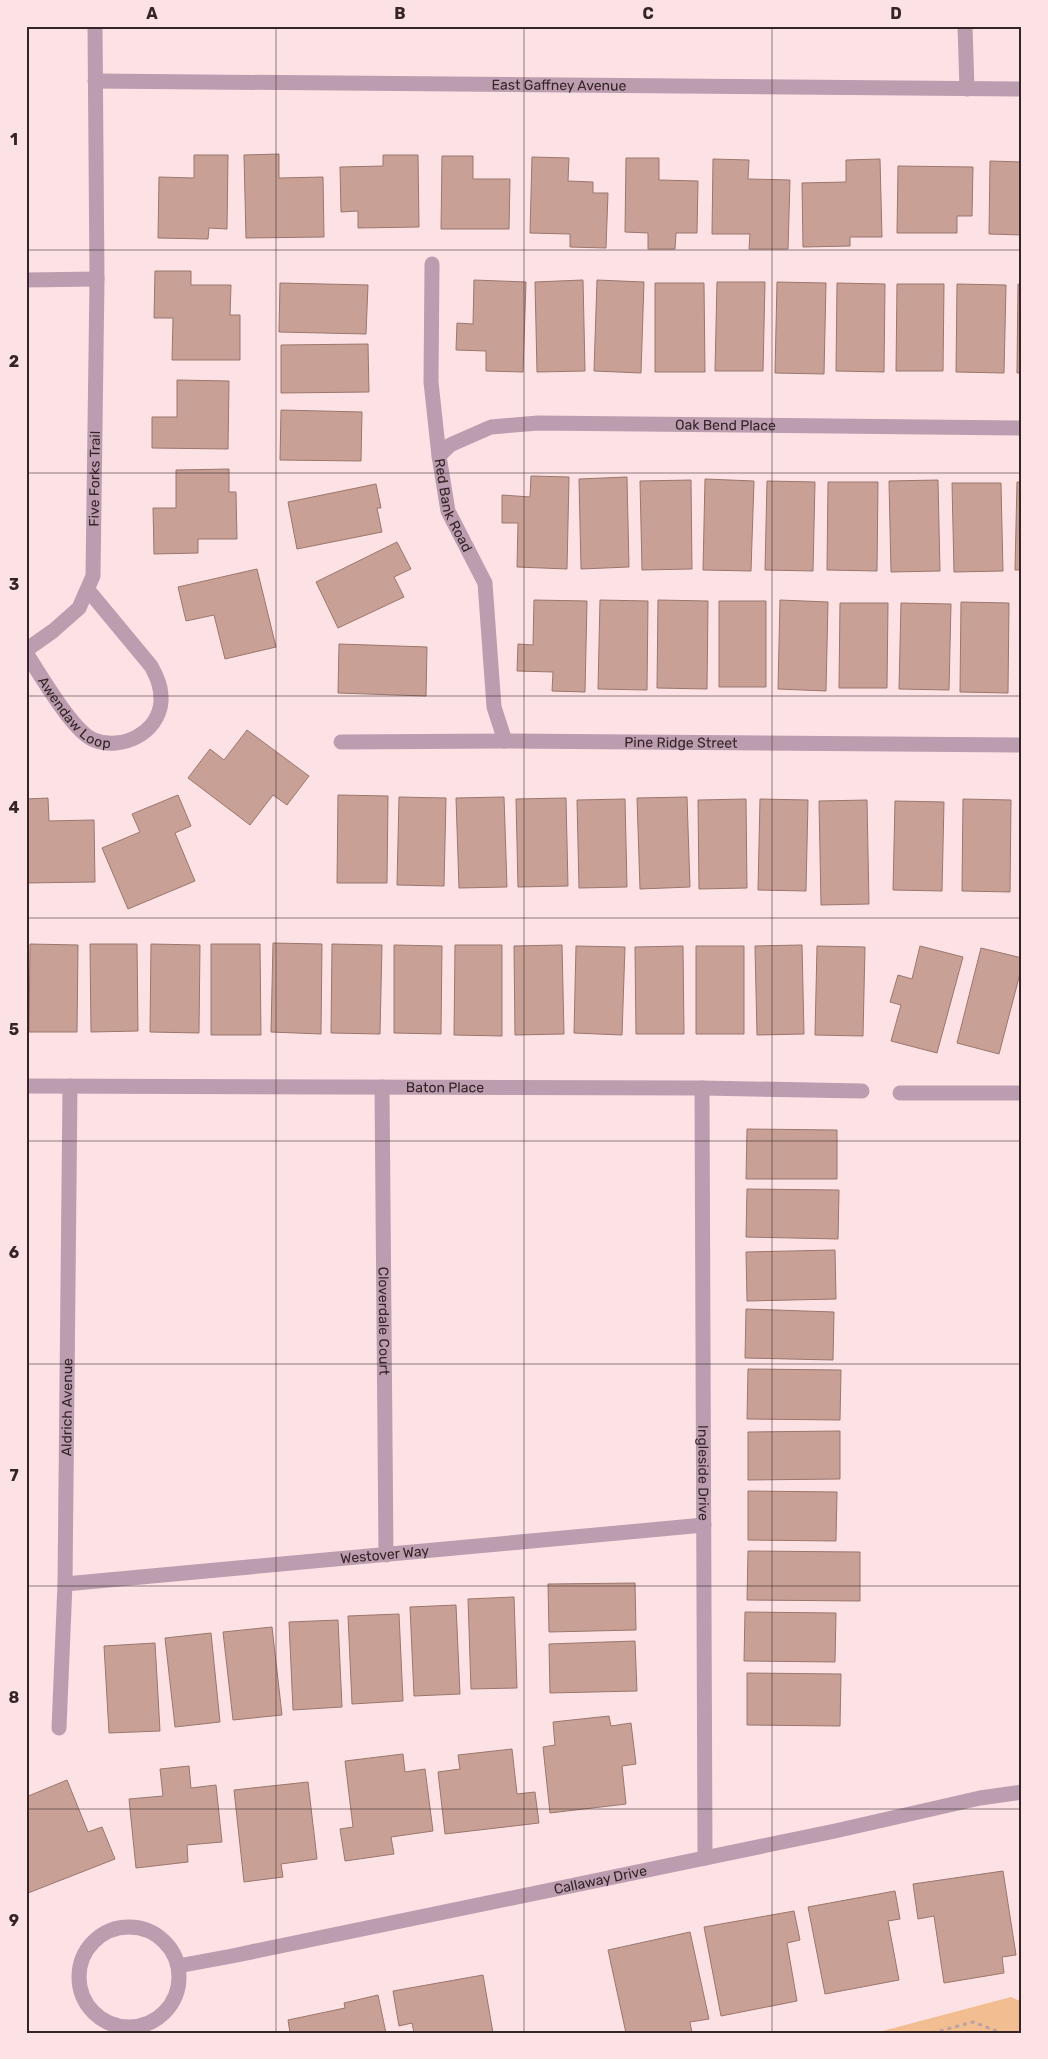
<svg xmlns="http://www.w3.org/2000/svg" width="1048" height="2059" font-family="Rubik,sans-serif">
<style>
.green{fill:#f1bd91}
.building{fill:#c8a096;stroke:#9b766c}
.lines{fill:none;stroke-linecap:round;stroke-linejoin:round}
.path{stroke:#baa2a5;stroke-width:3;stroke-dasharray:4 4;stroke-linecap:butt}
.minor{stroke:#bb9daf;stroke-width:15}
.grid{fill:none;stroke:#342426;stroke-width:1;stroke-opacity:0.55}
.labels{text-anchor:middle;dominant-baseline:central;stroke-width:5;stroke-linejoin:round;paint-order:stroke}
.street-label{font-size:14px;fill:#342426;stroke:#fde2e5}
.neatline{fill:none;stroke:#342426;stroke-width:2}
.grid-label{font-size:16px;text-anchor:middle;font-weight:bold;fill:#342426}
</style>
<rect width="100%" height="100%" fill="#fde2e5"/>
<path class="green" d="M1011 1997 1022 2002V2033H875Z"/>
<path class="building" d="M279 154V178L323 177 324 237 246 238 244 155Z
M194 155H228L227 229 209 228 208 239 158 238 159 177 194 178Z
M383 155H418L419 227 358 228V211L341 212 340 167 383 166Z
M442 156H473V179H510L509 229H441Z
M532 157 569 158 568 181 593 182V193H608L606 248 570 247V234L530 233Z
M626 158H659V180L698 181 697 233H676L675 249H648V233L625 232Z
M713 159 749 160 748 179 790 180 788 249H749L750 234H712Z
M880 159 882 237H850V246L803 247 802 183 846 182V160Z
M990 161 1022 162V235L989 234Z
M898 166 973 167 972 216H957V233H897Z
M155 271H191V285H231L230 315H240V360H172L173 318H154Z
M474 280 526 282 523 372 486 371V351L456 350 457 323 473 324Z
M583 280 585 371 537 372 535 282Z
M597 280 644 282 641 373 594 371Z
M717 282H765L763 371H715Z
M777 282 826 283 824 374 775 373Z
M280 283 368 285 366 334 279 332Z
M655 283H704L705 372H655Z
M837 283 885 284 884 372 836 371Z
M897 284H944L943 371H896Z
M957 284 1006 285 1004 373 956 372Z
M1018 284H1022V373H1017Z
M368 344 369 392 281 393V345Z
M177 380 229 381 228 449 152 448V417H177Z
M281 410 362 412 361 461 280 460Z
M229 469V492H236L237 539H198V553L154 554 153 508H176V470Z
M531 476 569 477 567 569 517 567 518 523H502V495L530 497Z
M627 477 629 567 581 569 579 479Z
M705 479 754 481 751 571 703 570Z
M691 480 692 569 642 570 640 481Z
M938 480 940 571 891 572 889 481Z
M767 481 815 482 813 571 765 570Z
M828 482H878L877 571 827 570Z
M1017 482H1022V570H1015Z
M952 483H1001L1003 571 954 572Z
M376 484 381 508H377L382 532 297 549 288 502Z
M397 542 411 569 394 577 404 597 338 628 316 582Z
M257 569 276 647 225 659 214 615 186 621 178 587Z
M534 600 587 601 585 692 552 691 553 672 517 671 518 644 533 645Z
M600 600 648 601 647 690 598 689Z
M658 600 708 601 707 689 657 688Z
M780 600 828 602 826 691 778 689Z
M719 601H766V687H719Z
M961 602 1009 603 1008 693 960 692Z
M840 603H888L887 688H839Z
M901 603 951 604 949 690 899 689Z
M1021 603H1022V691H1020Z
M339 644 427 647 426 696 338 693Z
M247 730 309 776 287 805 273 795 250 825 188 778 210 749 224 760Z
M178 795 191 826 175 833 195 881 128 909 102 848 140 832 132 814Z
M338 795 388 796 387 883H337Z
M399 797 446 798 444 886 397 885Z
M504 797 507 887 459 888 456 798Z
M687 797 690 887 640 889 637 798Z
M48 798 49 821 94 820 95 882 26 883V799Z
M566 798 568 886 518 887 516 799Z
M625 799 627 887 579 888 577 800Z
M746 799 747 888 699 889 698 800Z
M760 799 808 800 806 891 758 890Z
M963 799 1011 800 1010 892 962 891Z
M867 800 869 904 821 905 819 801Z
M895 801 944 802 942 891 893 890Z
M273 943 322 944 321 1034 271 1032Z
M30 944 78 945 77 1032H29Z
M90 944H137L138 1031 91 1032Z
M151 944 200 945 199 1033 150 1032Z
M211 944H260L261 1035H211Z
M332 944 382 945 380 1034 331 1033Z
M394 945 442 946 441 1034 394 1033Z
M455 945H502V1036L454 1035Z
M562 945 564 1034 515 1035 514 946Z
M802 945 804 1034 757 1035 755 946Z
M576 946 625 947 622 1035 574 1033Z
M683 946 684 1034H636L635 947Z
M696 946H744V1034H696Z
M817 946 865 947 863 1036 815 1035Z
M920 946 963 957 937 1053 891 1041 901 1005 890 1002 898 975 912 979Z
M981 948 1022 958V966L999 1054 957 1043Z
M747 1129 837 1130V1179H746Z
M747 1189 839 1190 838 1239 746 1237Z
M835 1250 836 1299 747 1301 746 1252Z
M746 1309 834 1312 833 1360 745 1358Z
M748 1369 841 1370 840 1420 747 1419Z
M840 1431V1479L748 1480V1432Z
M748 1491 837 1492 836 1541 748 1540Z
M748 1551 860 1552V1601L747 1600Z
M635 1583 636 1630 549 1632 548 1584Z
M514 1597 517 1688 471 1689 468 1599Z
M456 1605 460 1694 414 1696 410 1607Z
M745 1612 836 1613 835 1662 744 1661Z
M399 1614 403 1701 352 1704 348 1616Z
M338 1620 342 1707 293 1710 289 1622Z
M272 1627 282 1715 233 1720 223 1632Z
M211 1633 220 1722 175 1727 165 1638Z
M635 1641 637 1691 550 1693 549 1644Z
M155 1643 160 1731 109 1733 104 1646Z
M747 1673 841 1674 840 1726 747 1725Z
M609 1716 611 1726 631 1723 636 1764 622 1766 626 1804 550 1813 543 1747 555 1745 553 1722Z
M512 1749 517 1794 535 1792 539 1823 445 1834 438 1772 460 1769 458 1755Z
M403 1754 405 1772 425 1769 433 1831 391 1837 394 1854 345 1861 340 1829 353 1827 345 1761Z
M189 1766 191 1788 216 1785 222 1842 187 1845 188 1862 136 1868 129 1799 163 1796 160 1769Z
M67 1780 88 1832 102 1827 115 1859 28 1893 26 1797Z
M308 1782 317 1859 281 1864 283 1877 244 1882 234 1790Z
M1003 1871 1016 1955 1002 1957 1004 1973 944 1983 934 1916 918 1919 913 1884Z
M895 1891 900 1919 888 1921 899 1980 825 1994 808 1907Z
M794 1911 800 1940 787 1943 797 2001 721 2016 704 1927Z
M690 1932 709 2019 690 2022 692 2033H626L608 1950Z
M483 1975 493 2033H414L412 2023 399 2026 393 1991Z
M378 1995 386 2033H290L288 2020 345 2008 344 2003Z"/>
<g class="lines">
<path class="path" d="M932 2033 973 2022 1002 2033"/>
<g class="minor">
<path d="M965 26 967 89"/>
<path id="s1" d="M95 81 1022 89"/>
<path id="s2" d="M432 264 431 382 439 456 448 511 485 583 494 707 505 741"/>
<path d="M26 280 97 279"/>
<path id="s3" d="M439 456 450 445 491 427 538 423 1022 428"/>
<path id="s4" d="M26 650 53 631 79 608 93 576 97 279 95 26"/>
<path id="s5" d="M26 653C40 674 73 732 94 740 122 751 158 733 161 702 162 688 157 677 151 666L88 590"/>
<path id="s6" d="M341 742 505 741 1022 745"/>
<path id="s7" d="M26 1086 702 1088 862 1091"/>
<path id="s8" d="M382 1087 386 1555"/>
<path id="s9" d="M702 1088 705 1858"/>
<path d="M900 1093H1022"/>
<path id="s10" d="M65 1584 704 1525"/>
<path id="s11" d="M59 1728 65 1584 70 1086"/>
<circle cx="129" cy="1977" r="50"/>
<path id="s12" d="M178 1966 232 1956 835 1831 980 1798 1022 1792"/>
</g>
</g>
<path class="grid" d="M276 26V2033M524 26V2033M772 26V2033M26 250H1022M26 473H1022M26 696H1022M26 918H1022M26 1141H1022M26 1364H1022M26 1586H1022M26 1809H1022"/>
<g class="labels">
<g class="street-label">
<text stroke="none"><textPath href="#s1" startOffset="464">East Gaffney Avenue</textPath></text>
<text stroke="none"><textPath href="#s3" startOffset="295">Oak Bend Place</textPath></text>
<text stroke="none"><textPath href="#s4" startOffset="200">Five Forks Trail</textPath></text>
<text stroke="none"><textPath href="#s2" startOffset="244">Red Bank Road</textPath></text>
<text stroke="none"><textPath href="#s5" startOffset="79">Awendaw Loop</textPath></text>
<text stroke="none"><textPath href="#s6" startOffset="340">Pine Ridge Street</textPath></text>
<text stroke="none"><textPath href="#s7" startOffset="419">Baton Place</textPath></text>
<text stroke="none"><textPath href="#s8" startOffset="234">Cloverdale Court</textPath></text>
<text stroke="none"><textPath href="#s11" startOffset="321">Aldrich Avenue</textPath></text>
<text stroke="none"><textPath href="#s9" startOffset="385">Ingleside Drive</textPath></text>
<text stroke="none"><textPath href="#s10" startOffset="321">Westover Way</textPath></text>
<text stroke="none"><textPath href="#s12" startOffset="431">Callaway Drive</textPath></text>
</g>
</g>
<rect width="1048" height="2059" fill="none" stroke="#fde2e5" stroke-width="55"/>
<rect x="28" y="28" width="992" height="2004" class="neatline"/>
<g class="grid-label">
<text x="152" y="19">A</text>
<text x="400" y="19">B</text>
<text x="648" y="19">C</text>
<text x="896" y="19">D</text>
<text x="14" y="145">1</text>
<text x="14" y="367">2</text>
<text x="14" y="590">3</text>
<text x="14" y="813">4</text>
<text x="14" y="1035">5</text>
<text x="14" y="1258">6</text>
<text x="14" y="1481">7</text>
<text x="14" y="1703">8</text>
<text x="14" y="1926">9</text>
</g>
</svg>
